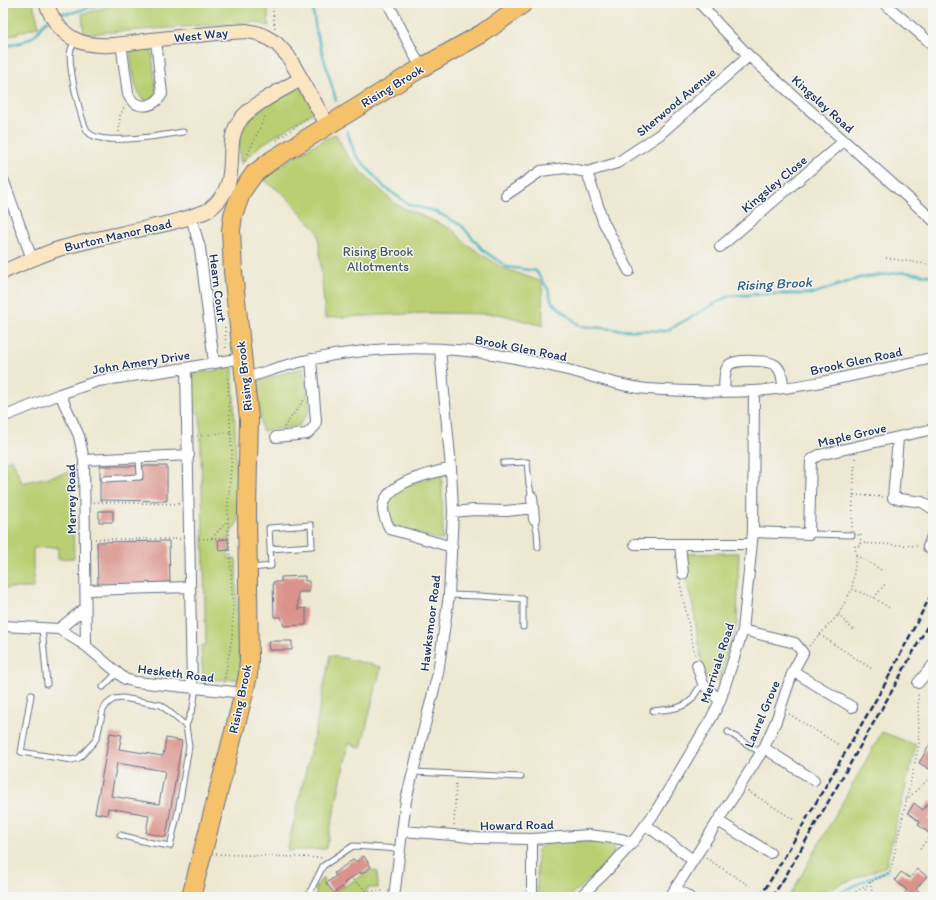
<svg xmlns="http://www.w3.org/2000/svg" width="936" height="900" font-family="Itim,sans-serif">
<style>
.green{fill:#bacf72;stroke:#6a7f68}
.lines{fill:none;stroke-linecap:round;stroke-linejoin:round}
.stream{stroke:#44b2c0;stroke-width:2.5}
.building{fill:#da928b;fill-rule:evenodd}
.lane-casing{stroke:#647086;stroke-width:7}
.street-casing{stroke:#647086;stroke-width:12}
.secondary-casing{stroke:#647086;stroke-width:16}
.highway-casing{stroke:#647086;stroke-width:20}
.path{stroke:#647086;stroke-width:1.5;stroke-dasharray:1 3;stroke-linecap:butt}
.lane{stroke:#fff;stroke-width:5}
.street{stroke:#fff;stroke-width:10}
.secondary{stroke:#fbe6c4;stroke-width:14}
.highway{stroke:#f5c16b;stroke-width:18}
.rail{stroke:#1b2f5e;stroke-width:2.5;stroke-dasharray:6 3;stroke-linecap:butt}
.labels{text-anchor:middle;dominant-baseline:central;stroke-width:3;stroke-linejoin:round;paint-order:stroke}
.street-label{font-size:13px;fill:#1b2f5e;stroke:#f6f6f2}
.park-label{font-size:13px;fill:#435763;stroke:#f6f6f2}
.water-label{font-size:14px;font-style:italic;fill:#295d80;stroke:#f6f6f2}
</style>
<rect width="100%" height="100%" fill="#f6f6f2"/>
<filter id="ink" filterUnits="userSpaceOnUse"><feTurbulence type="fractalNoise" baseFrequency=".025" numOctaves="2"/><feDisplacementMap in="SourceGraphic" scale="8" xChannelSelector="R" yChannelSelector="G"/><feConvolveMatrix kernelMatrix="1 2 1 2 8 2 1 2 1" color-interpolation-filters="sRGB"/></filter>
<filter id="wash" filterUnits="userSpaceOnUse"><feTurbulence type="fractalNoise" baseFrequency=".012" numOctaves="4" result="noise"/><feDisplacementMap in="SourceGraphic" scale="16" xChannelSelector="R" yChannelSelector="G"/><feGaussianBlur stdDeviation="0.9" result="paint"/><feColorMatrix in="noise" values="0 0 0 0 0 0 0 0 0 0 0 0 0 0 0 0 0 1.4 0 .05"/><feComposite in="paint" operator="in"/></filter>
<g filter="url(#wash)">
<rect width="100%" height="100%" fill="#ede8d1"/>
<path class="green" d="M3 3H33L39 26 3 38Z
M120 3H267L269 26 254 22 84 34 82 14Z
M151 45 157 97 147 100 142 99C132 84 132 64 130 46Z
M301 87 315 111 261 145 240 164 239 135 252 116 265 106Z
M336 134 346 154 364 175 397 205 452 229 468 245 501 267 542 282 543 326 499 314 424 313 325 318 318 232 286 196 261 178 312 146Z
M233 368 238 522 231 532 228 558 236 559 237 617 241 679 203 680 201 646 206 645 200 415 192 409 190 377 192 374Z
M303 368 310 409 299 426 262 431 256 381Z
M12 459 22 483 71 472 74 558 58 559V547L33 548V588H3V462Z
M442 474 443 540 402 531 390 523 385 510 389 496 403 486Z
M739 553 737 624 718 682 704 677 693 607 680 554Z
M330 655 381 667 361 748 349 743 326 849 287 851 316 727Z
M882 732 916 745 886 866 809 897H789Z
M548 841H607L615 849 611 861 569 897H537V851Z
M371 870 377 871 378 888H368L365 897H316V887L323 877 324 886 332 894Z"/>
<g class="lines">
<path class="stream" d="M308 3 313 10 316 31 336 100
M56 15 61 13H71L105 3
M3 46C11 46 31 40 36 34 42 28 40 25 48 20
M347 131 355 154 384 187 410 205 434 211 461 225 483 250 507 267 536 271 548 289 552 302 580 326 623 330 666 331 729 296 765 294H812L859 278 905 272 933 276
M831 897 887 870"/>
</g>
<g id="blocks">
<path class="building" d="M100 466H167V501L100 500Z
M99 511H113V522H99Z
M228 539 229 550 219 551 218 540Z
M169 541 170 582 98 585 97 542Z
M305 576V581H309V592H298V609L306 608V625L284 626 281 617H274L273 582H281V577Z
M268 641H292V650H269Z
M110 733 122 735 119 749 163 756 166 738 182 741 166 837 146 833 149 815 108 808 107 815 95 813ZM117 763 165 771 159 804 111 796Z
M933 739V763L929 769 919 763Z
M930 801 933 803V813L928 820 933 824V828L929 833 918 825 920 822 908 813 914 803 923 810Z
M364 856 371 867 361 874 360 872 344 883 345 885 334 893 326 883 336 876 334 873 354 859 356 862Z
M917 869 927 876 916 889 923 894 921 897H908L904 894 907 890 895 880 901 872 910 878Z"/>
</g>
</g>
<g filter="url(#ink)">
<use href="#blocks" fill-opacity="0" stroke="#647086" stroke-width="1"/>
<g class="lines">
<defs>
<path id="lane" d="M76 41C74 43 72 46 71 49 68 59 73 81 75 91 78 102 82 123 88 132 100 147 164 135 183 132
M503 463 527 462 529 484 532 497
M104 479 140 477 139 457
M534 519 537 531 538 547
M809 534 852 535
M251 568 271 566 269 528 311 525 312 546 270 549
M449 595 480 596 523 599V627
M42 628 47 684
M103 687 117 673
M31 695 21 752 72 760 79 758 94 742 97 737 103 710 107 704 114 699 123 698 161 705 186 726
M653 711C665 709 683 710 692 699 696 693 697 689 703 684
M728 732 761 753
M413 772 521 777
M120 835 147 842 170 846 178 812 189 746 186 726 193 707 196 688
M310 897V892L323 866 353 846 400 849"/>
<path id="street" d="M388 3 421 68
M700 3 719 25 749 56 933 220
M884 3 933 45
M121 43 128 94C134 110 154 109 162 94L156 40
M587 172 603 221 629 271
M3 179 32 259
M506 195 541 171 565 168 587 172 617 163 659 135 749 56
M191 217 200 248 214 363
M720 247 844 141
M186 368 192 688
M245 378C266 372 287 364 309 360 376 345 447 345 515 358 535 362 556 367 576 372 600 379 624 387 648 389 683 391 719 393 754 391 814 387 874 370 933 358
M724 392C725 384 723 371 729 365 735 359 768 360 775 365 782 370 783 380 783 388
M60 394 79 436 84 460 86 646
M3 417 60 394 98 381 186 368 242 358
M276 437 307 434 315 426 316 421 311 359
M898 438 893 498 922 502 933 509
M84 460 189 455
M451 468C431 474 384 481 383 509 383 516 387 523 390 529L452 547
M532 497 534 519
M453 512 474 510 507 511 533 508
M753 532 809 534 811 460 819 455 933 429
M635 544H752
M680 544 683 574
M928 547 933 534
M86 590 190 587
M3 626 59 629 86 646 125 679 136 682 244 693
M59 629 85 608
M697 665 703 684 720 701
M793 671 852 707
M918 683 933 665
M764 748 814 780
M718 821 770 853
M646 825 693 860
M402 831 453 835 476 838 532 839 589 835 621 839 632 843
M532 839V897
M675 888 689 897
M394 897 406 800 438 673 449 595 453 512 451 468 440 349
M580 897 606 872 632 843 656 811 712 717 720 701 743 630 753 532 754 391
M670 897 764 748 776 721 793 671 803 653 795 643 743 630"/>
<path id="secondary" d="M46 3C52 19 60 32 76 40 98 50 128 43 151 40 178 37 204 34 231 32L247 31 257 33 264 36 276 43 288 56 328 126
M3 272C23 263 44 253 65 247 85 242 104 237 124 233 149 227 174 224 198 214 202 213 208 211 211 208 245 181 220 145 241 119 251 105 285 88 301 79"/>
<path id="highway" d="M191 897 244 693 248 675 249 659 247 510 249 419 233 272 231 230 233 215 242 191 254 174 272 160 421 68 483 33 524 3"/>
</defs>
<use href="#lane" class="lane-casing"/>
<use href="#street" class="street-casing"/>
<use href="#secondary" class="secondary-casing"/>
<use href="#highway" class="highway-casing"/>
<path class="path" d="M272 3 275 29
M119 132 120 116 125 105
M277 140 309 117
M243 165 266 114
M886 258 933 265
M225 327 226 351
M284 427 304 400
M197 436 230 432
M854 495 884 497
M930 497 933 475
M94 502 179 504
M852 527 855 455
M858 535 861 534 860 546H855L856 555 852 589 874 598 891 609
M212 538 228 520
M95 539H181
M199 539 229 538
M860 543 918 546
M856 555 883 571
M680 583 695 655
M874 598 885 584
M838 615 854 630
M820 635 872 669
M809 646 838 615 852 589
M224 682 232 637 233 613 228 520V503L232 455 227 369
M789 714 839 745
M748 791 793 819
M906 800 933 775
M454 825 456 781
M920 849 933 831
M216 854 324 858
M706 858 750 886
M353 880 367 891H385
M870 882 873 897
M845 897 868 885
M861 897 870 882 890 873 919 744 918 693"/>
<use href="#lane" class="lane"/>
<use href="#street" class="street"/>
<use href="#secondary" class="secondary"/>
<use href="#highway" class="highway"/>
<path class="rail" d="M760 897 775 873 885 684 933 591
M772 897 785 877 893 689 933 616"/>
</g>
</g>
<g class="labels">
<g class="street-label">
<text transform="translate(201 35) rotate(-6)">West Way</text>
<text transform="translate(392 86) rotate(-31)">Rising Brook</text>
<text transform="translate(676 102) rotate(-40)">Sherwood Avenue</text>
<text transform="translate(823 104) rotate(42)">Kingsley Road</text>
<text transform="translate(774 184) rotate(-40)">Kingsley Close</text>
<text transform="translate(118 235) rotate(-13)">Burton Manor Road</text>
<text transform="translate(218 288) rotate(83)">Hearn Court</text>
<text transform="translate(521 348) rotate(11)">Brook Glen Road</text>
<text transform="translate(856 361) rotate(-12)">Brook Glen Road</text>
<text transform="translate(141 362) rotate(-9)">John Amery Drive</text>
<text transform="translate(244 376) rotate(-96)">Rising Brook</text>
<text transform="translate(852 435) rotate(-13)">Maple Grove</text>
<text transform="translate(71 499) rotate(-91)">Merrey Road</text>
<text transform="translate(430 623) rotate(-83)">Hawksmoor Road</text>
<text transform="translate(717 663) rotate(-72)">Merrivale Road</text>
<text transform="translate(176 673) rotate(7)">Hesketh Road</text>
<text transform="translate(240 699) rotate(-78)">Rising Brook</text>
<text transform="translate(762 714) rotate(-67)">Laurel Grove</text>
<text transform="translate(517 825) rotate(-1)">Howard Road</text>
</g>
<g class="park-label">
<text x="378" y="251">Rising Brook<tspan x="378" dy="15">Allotments</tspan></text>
</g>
<g class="water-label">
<text transform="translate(774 284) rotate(-3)">Rising Brook</text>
</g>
</g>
<rect width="936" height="900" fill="none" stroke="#f6f6f2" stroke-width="16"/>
</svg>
